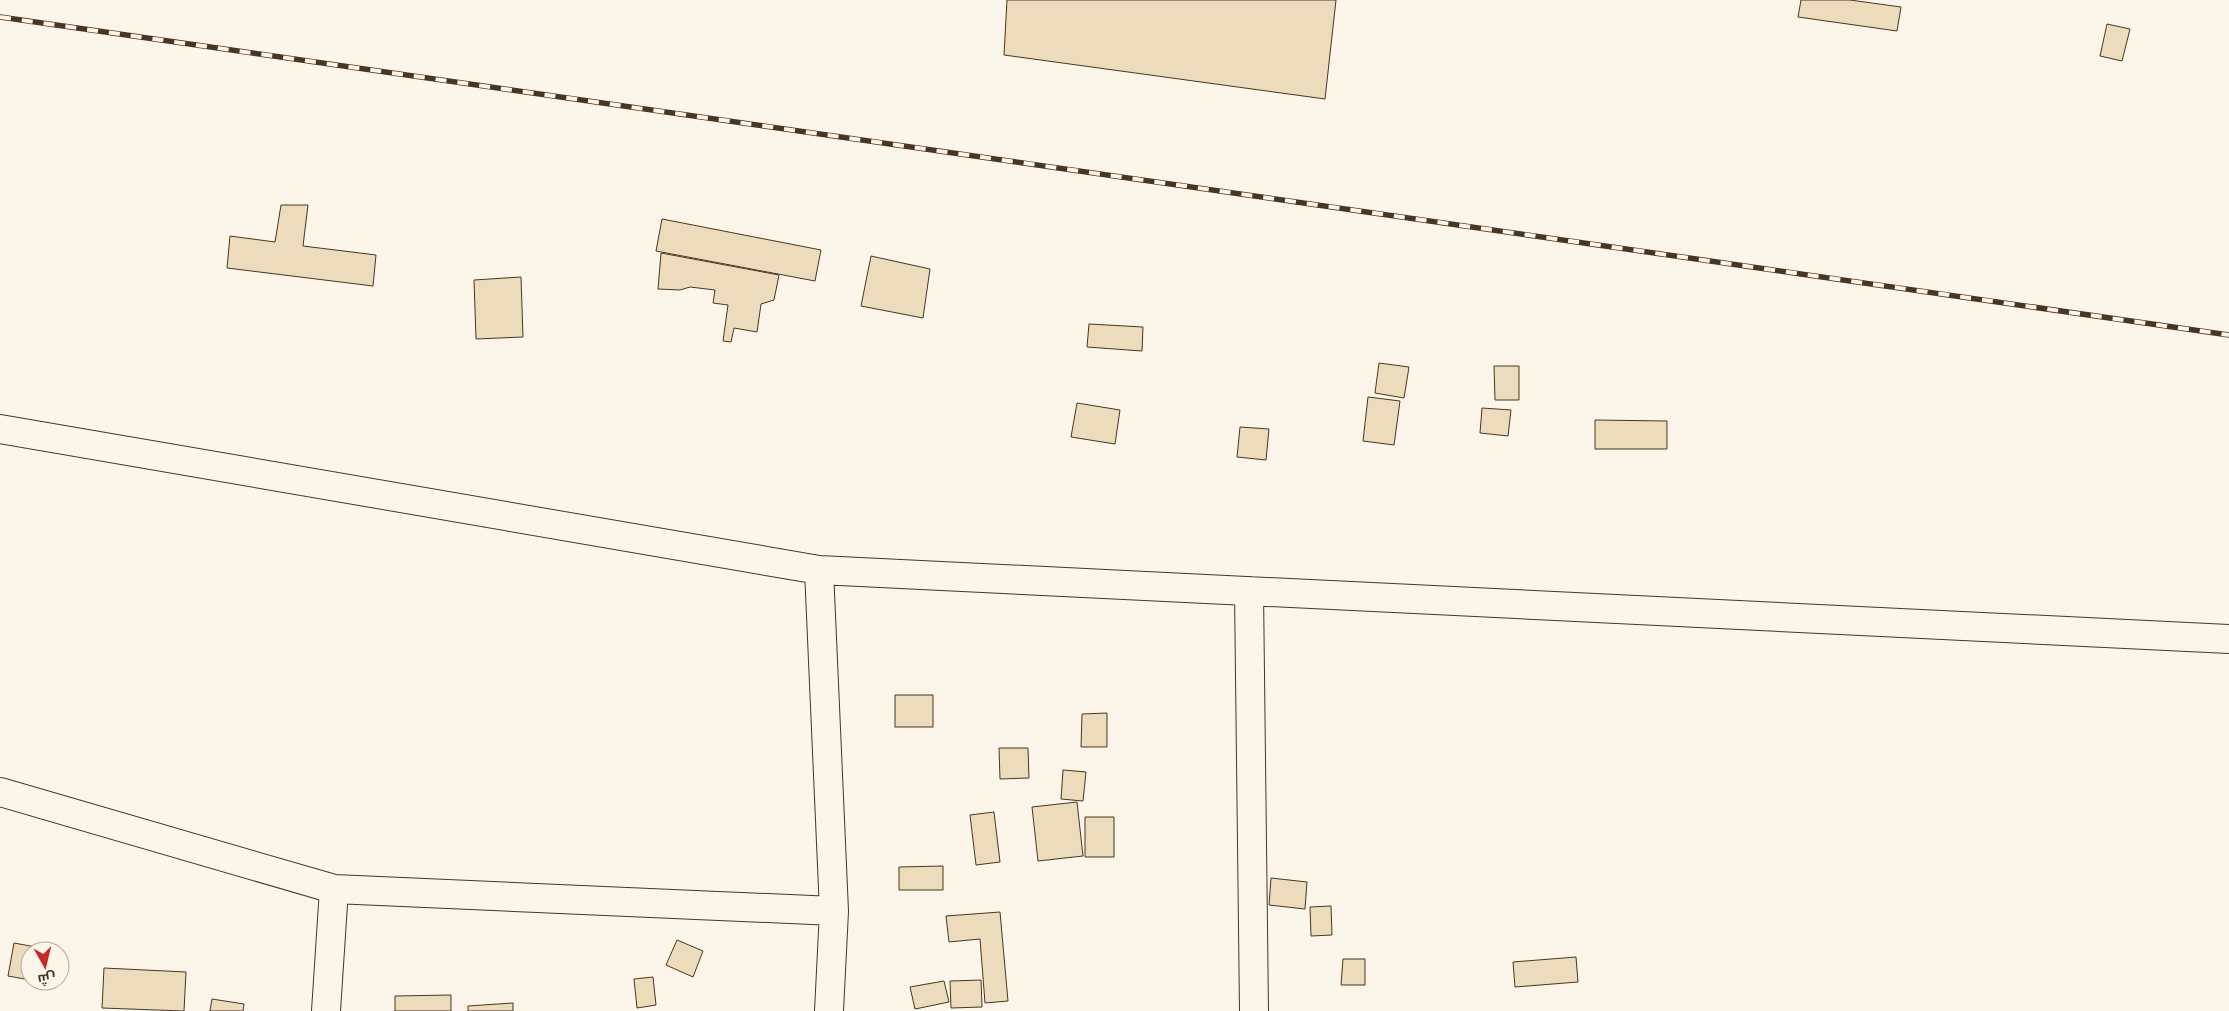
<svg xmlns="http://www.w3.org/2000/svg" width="2229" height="1011" font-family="Cabin,Cairo,sans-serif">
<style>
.building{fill:#ecdcbc;stroke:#4a3520}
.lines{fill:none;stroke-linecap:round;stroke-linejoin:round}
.street-casing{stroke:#4a3520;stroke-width:30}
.street{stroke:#fbf6e9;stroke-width:28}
.rail-casing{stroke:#4a3520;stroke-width:5.5}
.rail{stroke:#fbf6e9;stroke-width:4;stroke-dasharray:11;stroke-linecap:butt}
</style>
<rect width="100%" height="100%" fill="#fbf6e9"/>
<path class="building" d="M1007 0H1336L1325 99 1004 55Z
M1801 0H1850L1901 7 1897 31 1798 17Z
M2107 24 2130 29 2122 61 2100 56Z
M281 205H308L303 246 376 255 373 286 227 268 230 236 275 242Z
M662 219 821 250 815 281 656 251Z
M661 253 779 275 774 300 761 304 757 332 734 328 731 342 723 341 728 305 713 303 715 290 690 287 680 290 658 289Z
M871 256 930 269 923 318 861 306Z
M521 277 523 337 476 339 474 280Z
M1089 324 1143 327 1142 351 1087 347Z
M1379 363 1409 367 1404 398 1375 393Z
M1494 366H1519V400H1495Z
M1368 397 1400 401 1394 445 1363 441Z
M1077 403 1120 410 1115 444 1071 437Z
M1482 408 1511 410 1508 436 1480 433Z
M1595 420 1667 421V449H1595Z
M1240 427 1269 429 1266 460 1237 457Z
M895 695H933V727H895Z
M1107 713V747H1081L1082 714Z
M999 748H1028L1029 778 1000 779Z
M1063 770 1086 772 1083 801 1061 799Z
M1077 802 1083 856 1038 861 1032 807Z
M994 812 1000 862 976 865 970 815Z
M1085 817H1114V857H1085Z
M943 866V890H899V867Z
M1271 878 1307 882 1305 909 1269 905Z
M1331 906 1332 935 1311 936 1310 907Z
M1000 912 1008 1001 985 1003 980 939 949 942 946 916Z
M677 940 703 951 693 977 666 965Z
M14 943 47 949 46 951H30V980L8 976Z
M1576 957 1578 982 1515 987 1513 962Z
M1343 959H1365V985H1341Z
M104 968 186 972 184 1011 102 1008Z
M653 977 656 1005 637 1008 634 979Z
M981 980 982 1007 951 1008 950 981Z
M944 981 949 1002 915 1009 910 987Z
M451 995V1011H395V996Z
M212 999 244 1004 243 1011H210Z
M513 1003V1011H468V1006Z"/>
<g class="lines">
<defs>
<path id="street" d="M0 429 819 570 2229 639
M819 570 834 911 829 1011
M1249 591 1254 1011
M0 792 334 889 834 911
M326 1011 334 889"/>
</defs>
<use href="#street" class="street-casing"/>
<use href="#street" class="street"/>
<defs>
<path id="rail" d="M0 17 2229 335"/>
</defs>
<use href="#rail" class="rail-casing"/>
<use href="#rail" class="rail"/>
</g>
<g transform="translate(45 966) rotate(172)"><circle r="24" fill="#fbf6e9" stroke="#b4a999"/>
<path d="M0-4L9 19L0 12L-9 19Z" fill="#c62828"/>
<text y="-8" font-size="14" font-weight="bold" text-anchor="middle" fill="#4a3520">ش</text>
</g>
</svg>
